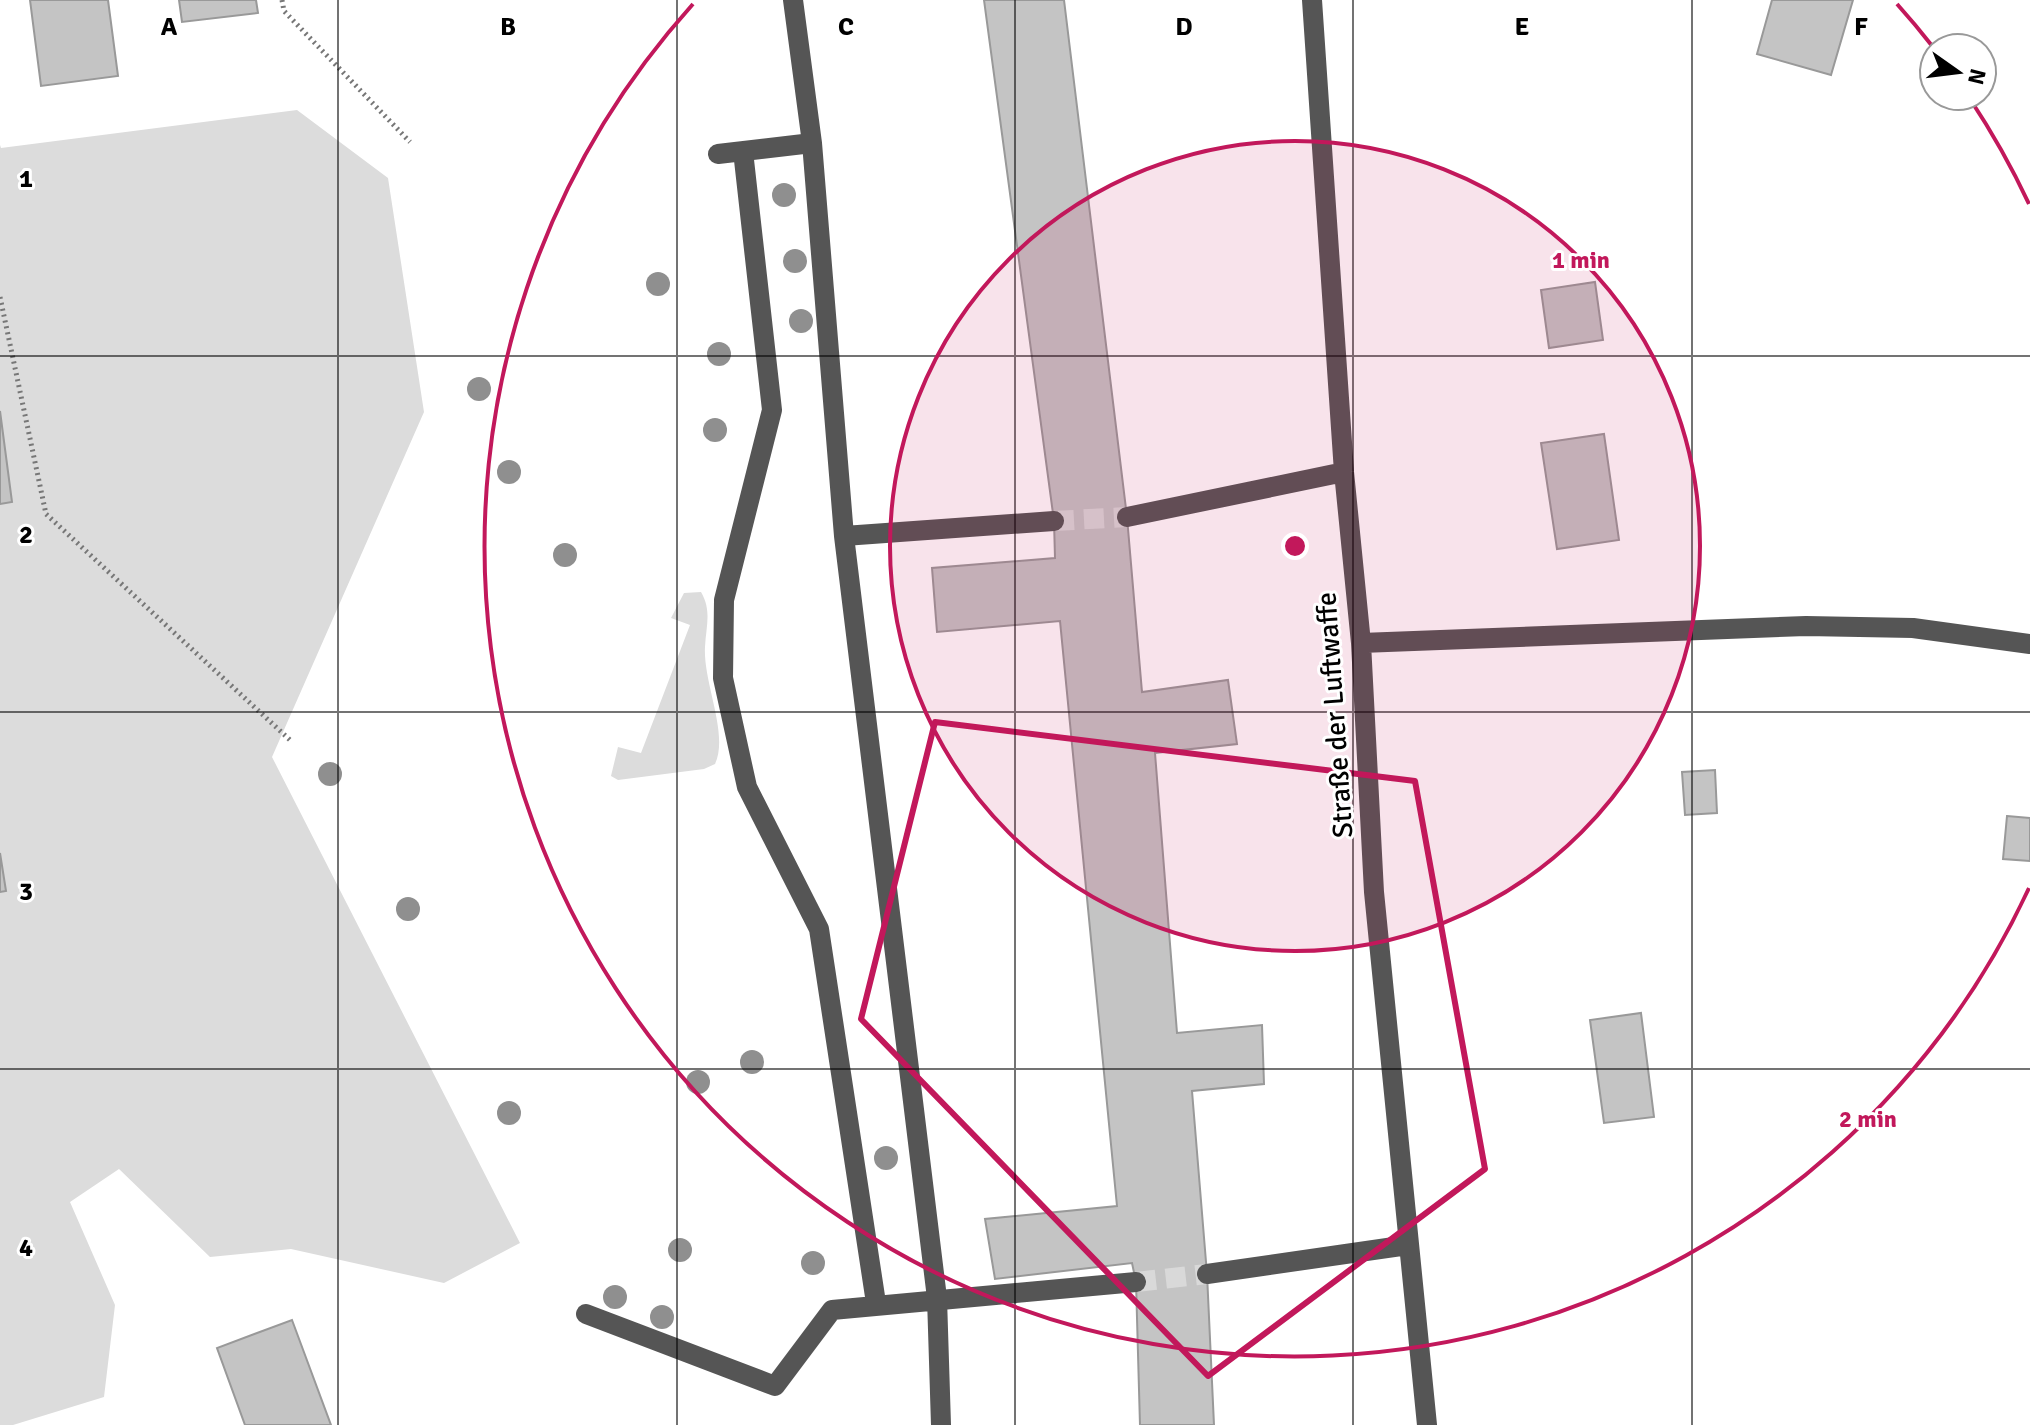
<svg xmlns="http://www.w3.org/2000/svg" width="2030" height="1425" font-family="Signika,sans-serif">
<style>
.green{fill:#dcdcdc}
.building{fill:#c4c4c4;stroke:#999;stroke-width:2}
.lines{fill:none;stroke-linecap:round;stroke-linejoin:round}
.minor-tunnel{stroke:#d9d9d9;stroke-width:20;stroke-dasharray:20 10;stroke-linecap:butt}
.path{stroke:#777;stroke-width:5;stroke-dasharray:2 4;stroke-linecap:butt}
.minor{stroke:#555;stroke-width:20}
.tree{fill:#8f8f8f}
.marked{fill:none;stroke:#c2185b;stroke-width:6;stroke-linejoin:round}
.grid{fill:none;stroke:#000;stroke-width:2;stroke-opacity:0.55}
.ring{fill:none;stroke:#c2185b;stroke-width:4}
.labels{text-anchor:middle;dominant-baseline:central;stroke-width:6;stroke-linejoin:round;paint-order:stroke}
.street-label{font-size:28px;fill:#000;stroke:#fff}
.grid-label{font-size:26px;text-anchor:middle;font-weight:bold;fill:#000;stroke:#fff;stroke-width:6;stroke-linejoin:round;paint-order:stroke}
.centre{fill:#c2185b;stroke:#fff;stroke-width:4}
.ring-label{font-size:24px;text-anchor:middle;font-weight:bold;fill:#c2185b;stroke:#fff;stroke-width:6;stroke-linejoin:round;paint-order:stroke}
</style>
<rect width="100%" height="100%" fill="#fff"/>
<path class="green" d="M297 110 388 178 424 412 272 757 520 1243 444 1283 291 1249 210 1257 119 1169 70 1202 115 1305 104 1397 13 1425H0V145L1 148Z
M701 592C712 611 706 626 705 647 703 683 729 734 715 764L704 769 618 780 611 776 618 747 641 753 690 625 671 618 684 593Z"/>
<path class="building" d="M30 0H108L118 76 41 86Z
M179 0H256L258 13 182 22Z
M984 0H1064L1127 517 1142 692 1228 680 1237 744 1155 753 1177 1033 1262 1025 1264 1084 1192 1091 1207 1274 1214 1425H1140L1136 1282 1132 1263 995 1279 985 1219 1117 1206 1060 621 937 632 932 568 1055 558 1054 521Z
M1772 0H1853L1831 75 1757 54Z
M1595 282 1603 340 1549 348 1541 290Z
M0 411 12 502 0 504Z
M1604 434 1619 540 1557 549 1541 443Z
M1715 770 1717 813 1685 815 1682 772Z
M2007 816 2030 818V861L2003 859Z
M0 853 6 891 0 892Z
M1641 1013 1654 1117 1604 1123 1590 1020Z
M292 1320 331 1425H245L217 1348Z"/>
<g class="lines">
<path class="minor-tunnel" d="M1054 521 1127 517
M1136 1282 1207 1274"/>
<path class="path" d="M282 0 284 11 410 142
M0 297 46 514 290 740"/>
<path class="minor" d="M793 0 812 143 844 536 937 1298 941 1425
M1312 0 1344 472 1361 643 1374 892 1427 1425
M743 151 772 410 724 600 723 678 747 787 819 929 876 1303
M718 154 812 143
M1127 517 1344 472
M844 536 1054 521
M1361 643 1806 626 1913 628 2030 644
M1207 1274 1408 1245
M586 1314 775 1386 832 1310 1136 1282"/>
</g>
<g class="tree">
<circle cx="784" cy="195" r="12"/>
<circle cx="795" cy="261" r="12"/>
<circle cx="658" cy="284" r="12"/>
<circle cx="801" cy="321" r="12"/>
<circle cx="719" cy="354" r="12"/>
<circle cx="479" cy="389" r="12"/>
<circle cx="715" cy="430" r="12"/>
<circle cx="509" cy="472" r="12"/>
<circle cx="565" cy="555" r="12"/>
<circle cx="330" cy="774" r="12"/>
<circle cx="408" cy="909" r="12"/>
<circle cx="752" cy="1062" r="12"/>
<circle cx="698" cy="1082" r="12"/>
<circle cx="509" cy="1113" r="12"/>
<circle cx="886" cy="1158" r="12"/>
<circle cx="680" cy="1250" r="12"/>
<circle cx="813" cy="1263" r="12"/>
<circle cx="615" cy="1297" r="12"/>
<circle cx="662" cy="1317" r="12"/>
</g>
<path class="marked" d="M935 722 1415 781 1485 1169 1208 1376 861 1019Z"/>
<path class="grid" d="M338 0V1425M677 0V1425M1015 0V1425M1353 0V1425M1692 0V1425M0 356H2030M0 712H2030M0 1069H2030"/>
<circle cx="1295" cy="546" r="405" fill="#c2185b" fill-opacity=".12"/>
<g class="ring">
<circle cx="1295" cy="546" r="405"/>
<path d="M2029 888A810 810 0 1 1 693 4M1897 4A810 810 0 0 1 1933 47M1970 99A810 810 0 0 1 2029 204"/>
</g>
<g class="labels">
<g class="street-label">
<text transform="translate(1335 715) rotate(-94)">Straße der Luftwaffe</text>
</g>
</g>
<g class="grid-label">
<text x="169" y="35">A</text>
<text x="508" y="35">B</text>
<text x="846" y="35">C</text>
<text x="1184" y="35">D</text>
<text x="1522" y="35">E</text>
<text x="1861" y="35">F</text>
<text x="26" y="187">1</text>
<text x="26" y="543">2</text>
<text x="26" y="900">3</text>
<text x="26" y="1256">4</text>
</g>
<circle cx="1295" cy="546" r="12" class="centre"/>
<g class="ring-label">
<text x="1581" y="268">1 min</text>
<text x="1868" y="1127">2 min</text>
</g>
<g transform="translate(1958 72) rotate(104)"><circle r="38" fill="#ffffff" stroke="#999999" stroke-width="2"/>
<path d="M0-6L14 30L0 20L-14 30Z" fill="#000000"/>
<text y="-12" font-size="22" font-weight="bold" text-anchor="middle" fill="#000000">N</text>
</g>
</svg>
